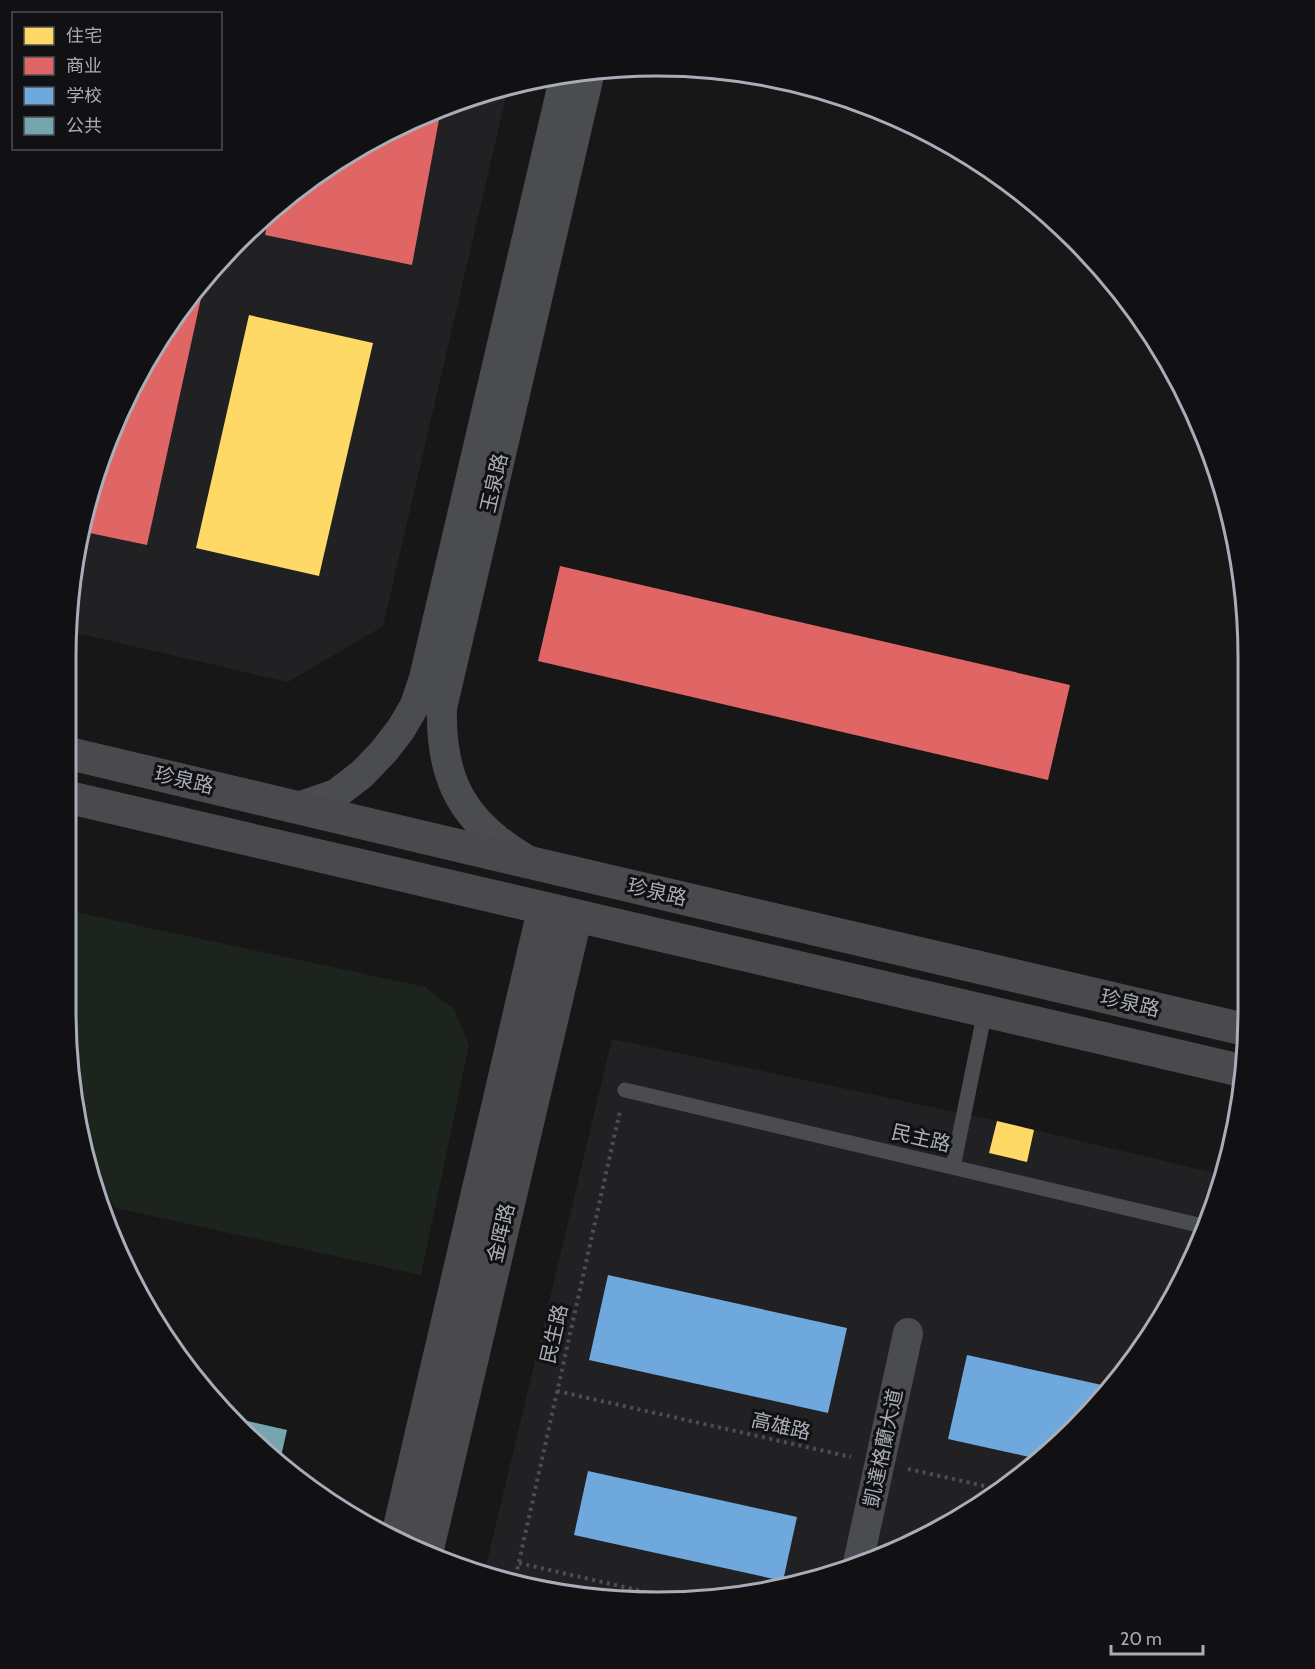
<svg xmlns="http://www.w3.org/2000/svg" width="1315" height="1669" font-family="Cabin,'Noto Sans SC',sans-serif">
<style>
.built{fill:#212123}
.green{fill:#1d241e}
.homes{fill:#ffd966}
.shops{fill:#e06666}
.schools{fill:#6fa8dc}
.public{fill:#76a5af}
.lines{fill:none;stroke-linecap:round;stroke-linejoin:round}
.path{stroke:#4d4e52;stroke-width:4;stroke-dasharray:3 4.5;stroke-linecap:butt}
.lane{stroke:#4b4c50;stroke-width:15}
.street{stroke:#4b4c50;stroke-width:30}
.secondary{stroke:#4a4a4e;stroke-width:33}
.labels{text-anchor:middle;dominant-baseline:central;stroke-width:6;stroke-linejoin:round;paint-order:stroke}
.street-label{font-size:20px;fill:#a8adb8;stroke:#111113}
.rim{fill:none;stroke:#a8adb8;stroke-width:3}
</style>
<rect width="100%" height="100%" fill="#171717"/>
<path class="built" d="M508 88 383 626 288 682 67 631V619L98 467 145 362 188 297 268 213 361 145 467 98Z
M612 1039 997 1121 1223 1175 1204 1238 1149 1340 1076 1430 954 1524 811 1583 658 1603 505 1583 484 1574Z"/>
<path class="green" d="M66 910 425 987 454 1009 469 1045 421 1275 116 1208 96 1180 92 1178 86 1165 66 1012Z"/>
<path class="homes" d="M249 315 373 343 319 576 196 548Z
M997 1121 1034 1130 1027 1162 989 1153Z"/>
<path class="shops" d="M441 109 412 265 265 235 270 211 361 145Z
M205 280 147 545 85 532 98 467 145 362 188 297Z
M560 566 1070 685 1048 780 538 661Z"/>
<path class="schools" d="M608 1275 847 1328 828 1413 589 1360Z
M967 1355 1111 1387 1076 1430 1038 1459 948 1439Z
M588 1471 797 1517 783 1581 574 1535Z"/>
<path class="public" d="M230 1417 287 1430 280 1461 239 1430Z"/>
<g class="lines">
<path class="path" d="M557 1391 851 1457
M908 1469 998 1489
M519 1563 681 1600
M514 1584 620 1111"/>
<path class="lane" d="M625 1090 1207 1227
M953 1167 985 1011"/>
<path class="street" d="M298 807 336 794 362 774 384 751 401 729 415 705 424 678 565 75
M527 860C464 823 440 781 442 708L590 71
M858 1563 908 1333"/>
<path class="secondary" d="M67 753 532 863 1247 1030
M67 797 1243 1071
M397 1538 544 908
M427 1551 576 916"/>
</g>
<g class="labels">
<g class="street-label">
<text transform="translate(494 483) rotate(-77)">玉泉路</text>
<text transform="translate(184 780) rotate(13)">珍泉路</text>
<text transform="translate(657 892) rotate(13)">珍泉路</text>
<text transform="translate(1130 1003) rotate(13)">珍泉路</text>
<text transform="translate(921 1138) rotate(13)">民主路</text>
<text transform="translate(501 1233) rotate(-77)">金晖路</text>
<text transform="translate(554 1334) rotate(-77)">民生路</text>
<text transform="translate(781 1426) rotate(13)">高雄路</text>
<text transform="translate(883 1448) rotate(-78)">凱達格蘭大道</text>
</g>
</g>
<path d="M0 0H1315V1669H0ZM657 76H657A581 581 0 0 1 1238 657V1011A581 581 0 0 1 657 1592H657A581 581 0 0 1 76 1011V657A581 581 0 0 1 657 76Z" fill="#111113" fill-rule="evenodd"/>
<path class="rim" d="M657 76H657A581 581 0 0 1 1238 657V1011A581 581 0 0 1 657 1592H657A581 581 0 0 1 76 1011V657A581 581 0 0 1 657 76Z"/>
<rect x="12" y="12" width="210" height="138" fill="#111113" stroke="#4d4f55" stroke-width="1.5"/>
<rect x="24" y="27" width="30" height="18" fill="#ffd966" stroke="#4d4f55" stroke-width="1.5"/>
<text x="66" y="42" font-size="18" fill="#a8adb8">住宅</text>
<rect x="24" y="57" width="30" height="18" fill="#e06666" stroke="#4d4f55" stroke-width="1.5"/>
<text x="66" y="72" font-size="18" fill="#a8adb8">商业</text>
<rect x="24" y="87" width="30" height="18" fill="#6fa8dc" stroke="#4d4f55" stroke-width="1.5"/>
<text x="66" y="102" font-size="18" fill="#a8adb8">学校</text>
<rect x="24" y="117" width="30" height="18" fill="#76a5af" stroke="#4d4f55" stroke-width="1.5"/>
<text x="66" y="132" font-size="18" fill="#a8adb8">公共</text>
<path d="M1111 1645v9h92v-9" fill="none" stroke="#a8adb8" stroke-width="3"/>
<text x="1120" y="1645" font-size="18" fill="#a8adb8" stroke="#111113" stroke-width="4.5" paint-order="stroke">20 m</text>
</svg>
